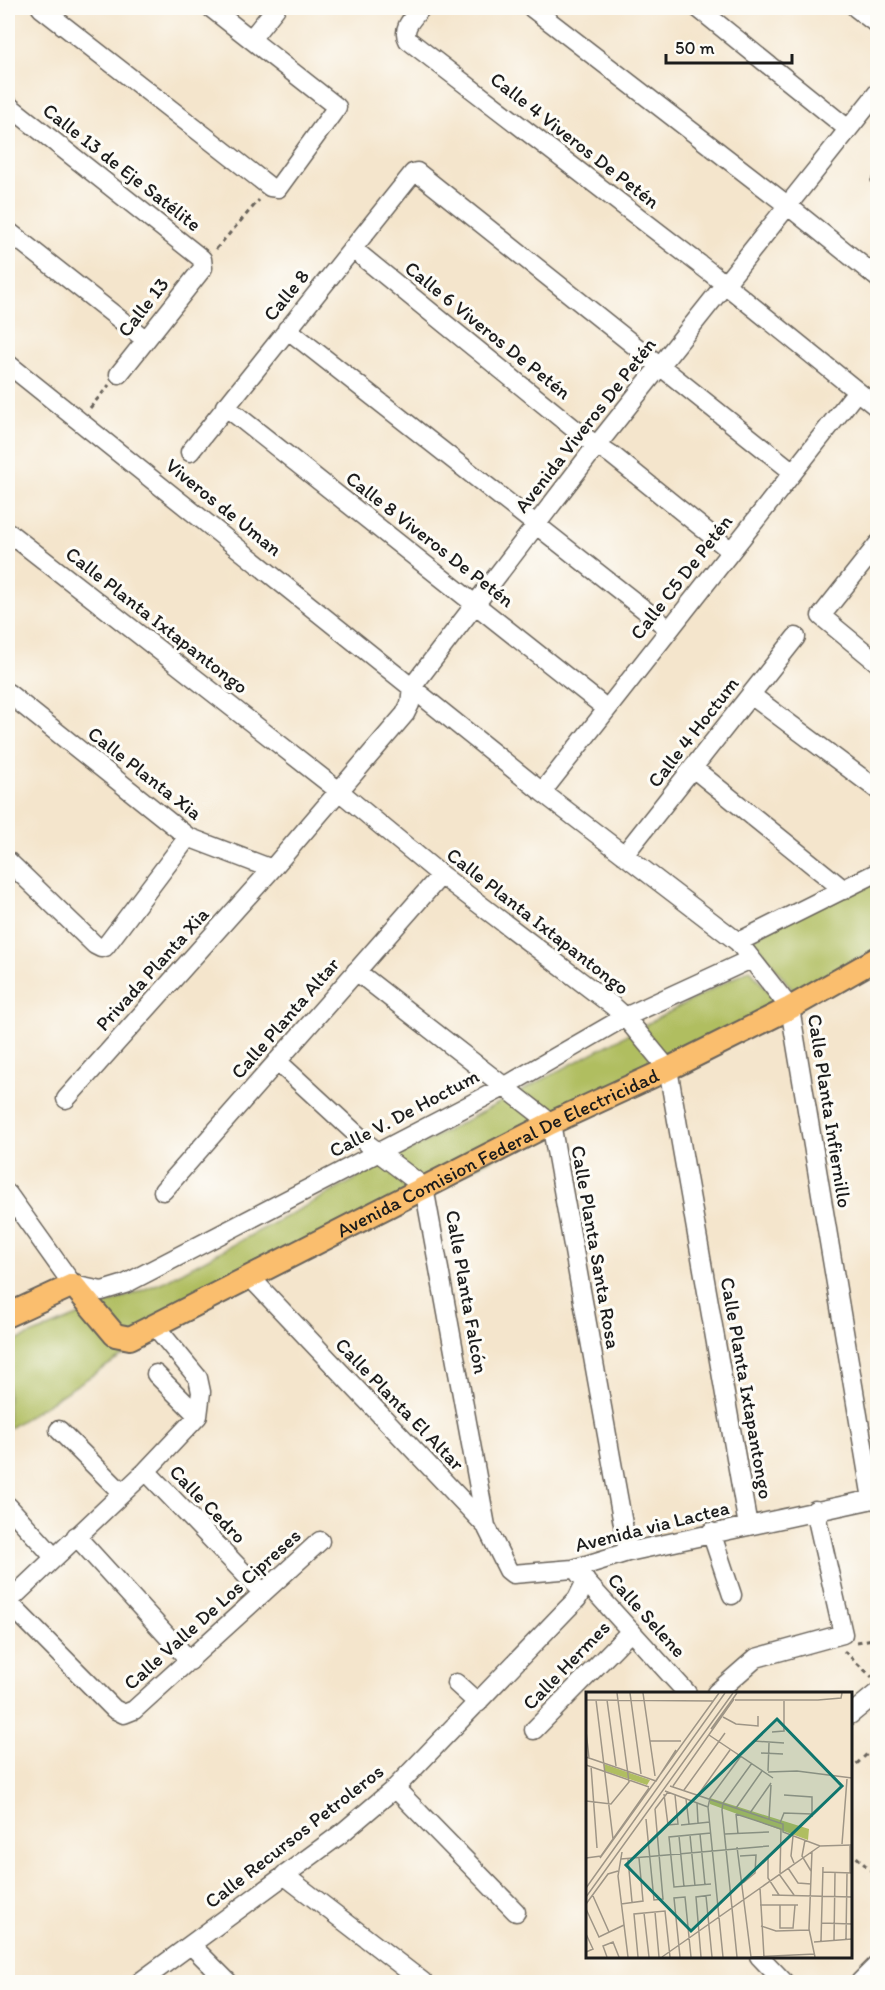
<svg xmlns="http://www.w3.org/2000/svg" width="885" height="1990" font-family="Itim,sans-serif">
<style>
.green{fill:#b0be61;stroke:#666d3e;stroke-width:1.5}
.building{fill:#aca3e1}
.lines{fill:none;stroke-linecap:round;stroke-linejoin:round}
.minor-casing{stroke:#68625a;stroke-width:21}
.major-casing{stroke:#68625a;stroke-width:26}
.path{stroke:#68625a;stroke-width:3;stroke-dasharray:4.5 4.5;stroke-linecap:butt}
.minor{stroke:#fff;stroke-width:18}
.major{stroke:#fabe6e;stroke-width:22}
.labels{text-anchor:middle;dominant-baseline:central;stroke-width:6;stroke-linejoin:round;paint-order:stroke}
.street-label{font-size:20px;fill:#1c1c1c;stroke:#fdfcf7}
.inset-road{fill:none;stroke:#9e9586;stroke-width:1.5}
.view{fill:#0f766e;fill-opacity:0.15;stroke:#0f766e;stroke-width:3}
.inset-edge{fill:none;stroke:#1c1c1c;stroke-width:3}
</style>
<rect width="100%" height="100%" fill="#fdfcf7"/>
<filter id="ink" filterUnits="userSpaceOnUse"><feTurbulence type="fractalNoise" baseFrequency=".0167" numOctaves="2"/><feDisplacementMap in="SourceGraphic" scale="12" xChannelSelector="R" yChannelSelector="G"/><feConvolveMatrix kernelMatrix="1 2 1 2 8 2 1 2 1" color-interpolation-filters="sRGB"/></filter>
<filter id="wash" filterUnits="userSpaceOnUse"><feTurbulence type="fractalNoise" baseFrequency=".008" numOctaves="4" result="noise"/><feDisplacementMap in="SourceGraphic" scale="24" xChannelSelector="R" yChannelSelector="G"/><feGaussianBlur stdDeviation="1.35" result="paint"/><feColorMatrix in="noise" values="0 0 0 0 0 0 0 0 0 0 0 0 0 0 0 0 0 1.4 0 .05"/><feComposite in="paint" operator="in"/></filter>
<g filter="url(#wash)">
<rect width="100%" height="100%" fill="#f4e5cc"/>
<path class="green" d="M877 871V949L794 992 753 938Z
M750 969 784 1012 204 1304 8 1429V1344L165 1281Z"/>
<g id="blocks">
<path class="building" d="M878 173V205H876L871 180Z"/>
</g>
</g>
<g filter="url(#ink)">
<use href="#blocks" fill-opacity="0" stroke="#68625a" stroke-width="1.5"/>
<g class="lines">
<defs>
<path id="minor" d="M41 8 270 187 278 188 337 107 211 8
M421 8C414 17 401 28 408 40L711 273 878 408
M532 8 787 205 878 278
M698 8 848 129
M856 8 878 25
M251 39 276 8
M8 105 202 259 203 268 119 374
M8 231 146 340
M353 249 583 436 612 455 731 551
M287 329 669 629
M8 364 542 792 738 942 790 1008 872 1499
M225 406 607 709
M190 452 413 173 417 172 793 472
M8 532 339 791 441 875 613 1006 625 1017 668 1069 748 1526
M878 544 821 616 878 663
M8 693 188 837 272 869
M751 695 878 790
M693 768 844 890
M542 792 857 391
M624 855 796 637
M8 861 95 945 101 948 105 947 188 837
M738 942 878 872
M356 971 551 1123 628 1552
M277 1061 366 1143 424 1187 486 1526
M66 1099 272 869 405 714 410 704 412 687 597 445 878 92
M163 1191 441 875
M8 1194 73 1285 102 1291 125 1284 504 1087 625 1017 751 959
M249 1276 486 1526 508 1570 513 1574 573 1569 628 1552 878 1498
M156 1374 198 1416
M59 1430 122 1493
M146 1471 263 1593
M8 1506 54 1557
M711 1532 732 1595
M76 1536 190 1661
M579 1574 687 1693
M8 1602 114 1709 124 1714 134 1710 320 1541
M8 1602 146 1471 198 1416 201 1392 198 1378 155 1326
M456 1683 478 1703
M716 1693 756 1658 843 1634 815 1510
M850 1715 878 1692
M534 1730 631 1631
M395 1788 516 1912
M284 1875 423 1982
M191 1945 228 1982
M759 1956 784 1982
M140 1982 342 1833 395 1788 567 1609 577 1599 586 1581
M860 1982 878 1964"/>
<g id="major">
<path id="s1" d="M8 1315 73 1285 115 1335 130 1338 551 1123 668 1069 790 1008 878 958"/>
</g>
</defs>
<use href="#minor" class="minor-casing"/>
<use href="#major" class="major-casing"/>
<path class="path" d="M216 249 259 200
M90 408 109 385
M857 1642 878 1638
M844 1651 872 1677
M850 1770 878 1744
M850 1851 878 1877"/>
<use href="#minor" class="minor"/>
<use href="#major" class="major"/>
</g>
</g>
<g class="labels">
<g class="street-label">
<text transform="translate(575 140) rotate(38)">Calle 4 Viveros De Petén</text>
<text transform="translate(122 167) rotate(38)">Calle 13 de Eje Satélite</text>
<text transform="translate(286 295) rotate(-51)">Calle 8</text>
<text transform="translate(143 307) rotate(-52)">Calle 13</text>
<text transform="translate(488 330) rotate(39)">Calle 6 Viveros De Petén</text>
<text transform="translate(585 425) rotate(-52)">Avenida Viveros De Petén</text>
<text transform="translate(224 507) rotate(39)">Viveros de Uman</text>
<text transform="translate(430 539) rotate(38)">Calle 8 Viveros De Petén</text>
<text transform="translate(681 577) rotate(-52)">Calle C5 De Petén</text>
<text transform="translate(157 620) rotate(38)">Calle Planta Ixtapantongo</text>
<text transform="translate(693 732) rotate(-52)">Calle 4 Hoctum</text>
<text transform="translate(145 773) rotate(38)">Calle Planta Xia</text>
<text transform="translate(538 921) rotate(38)">Calle Planta Ixtapantongo</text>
<text transform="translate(152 969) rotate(-48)">Privada Planta Xia</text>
<text transform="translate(285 1018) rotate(-49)">Calle Planta Altar</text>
<text transform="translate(830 1111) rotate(81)">Calle Planta Infiernillo</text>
<text transform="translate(404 1113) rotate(-28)">Calle V. De Hoctum</text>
<text stroke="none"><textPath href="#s1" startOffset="564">Avenida Comision Federal De Electricidad</textPath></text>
<text transform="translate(596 1247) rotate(80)">Calle Planta Santa Rosa</text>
<text transform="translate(467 1292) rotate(80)">Calle Planta Falcón</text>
<text transform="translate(747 1388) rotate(80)">Calle Planta Ixtapantongo</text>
<text transform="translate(400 1404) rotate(46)">Calle Planta El Altar</text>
<text transform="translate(208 1504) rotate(46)">Calle Cedro</text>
<text transform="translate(652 1526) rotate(-14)">Avenida via Lactea</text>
<text transform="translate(212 1609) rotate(-42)">Calle Valle De Los Cipreses</text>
<text transform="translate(647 1615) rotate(48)">Calle Selene</text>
<text transform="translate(566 1665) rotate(-46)">Calle Hermes</text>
<text transform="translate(294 1836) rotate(-38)">Calle Recursos Petroleros</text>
</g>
</g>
<g transform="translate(586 1692)">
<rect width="266" height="266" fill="#f4e5cc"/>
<path d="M18 72 64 88 61 93 19 79ZM124 106 223 137 222 148 124 112Z" fill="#b0be61"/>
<path class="inset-road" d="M44 1 55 82M57 1 69 84M0 8 127 9M10 8 27 147M21 8 30 74M149 8H232L255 6 256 1M137 25 150 32 172 34V24M125 37 151 1M0 39 3 66M186 40 198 39V9M123 43 187 86M64 49H95M168 49 198 51M175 61 197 62M0 65 70 89 90 58M0 73 63 95M5 74 11 156M182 79 183 51M182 80 211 79 266 86M84 94 197 132V140L234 154 266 153M87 94 148 7M98 98 139 41M79 99 122 115M78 102 82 133 92 132 89 103M112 103 144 58M198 103 226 105V125M100 107 103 132M0 109 25 112 43 90 31 1M111 111 112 131M150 116 176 79M69 117 82 100M164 121 185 91M150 122 195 137 194 181M150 122 152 142M60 127 68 208 77 207 69 117M183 127 185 93M194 131 198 121 226 122M95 133 124 130M125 141 83 145 88 195 125 192M114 142 119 193M139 142 183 140M104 143 109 194M93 144 98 195M207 144 205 164 208 171M219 148 216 164 225 179M256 152 261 87M151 155 165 265M226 159 223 237 229 265M36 160 32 184 42 265M154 164 170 163 169 181 157 191M0 166 15 164 63 96M14 166 133 1M182 166V186L193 203M35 167 183 154M42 167 46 210M202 176 212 191 225 192M237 180 266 181M264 181V153M193 182 208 203M0 196 139 1M174 196 178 265M186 203 266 205M7 204 23 240M120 204 126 265M0 205 147 1M0 212 22 182 32 179M35 212 57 209 53 166M174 213H212M194 213V236H207L209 213M0 217 13 245 38 233M69 220 73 265M58 221 63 265M236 231 266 232M175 234 190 239 223 238M0 242 7 257 0 260M260 247 261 181M248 248 249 181M235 249 237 175M228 250 266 247M21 265 17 254 27 250 33 265M52 265 48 222 79 219 84 265M76 265 234 154M94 265 88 206 99 205 105 265M115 265 110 205 125 203M137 265 122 115 124 106 155 64M151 265 136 118 137 111 166 71M165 265 229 262"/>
<path class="view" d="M191 27 256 94 105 239 40 173Z"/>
<rect width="266" height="266" class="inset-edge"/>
</g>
<rect width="885" height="1990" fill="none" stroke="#fdfcf7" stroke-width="30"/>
<path d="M666 54v9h126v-9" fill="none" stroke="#1c1c1c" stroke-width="3"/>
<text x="675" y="54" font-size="18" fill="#1c1c1c" stroke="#fdfcf7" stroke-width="4.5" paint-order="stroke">50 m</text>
</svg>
